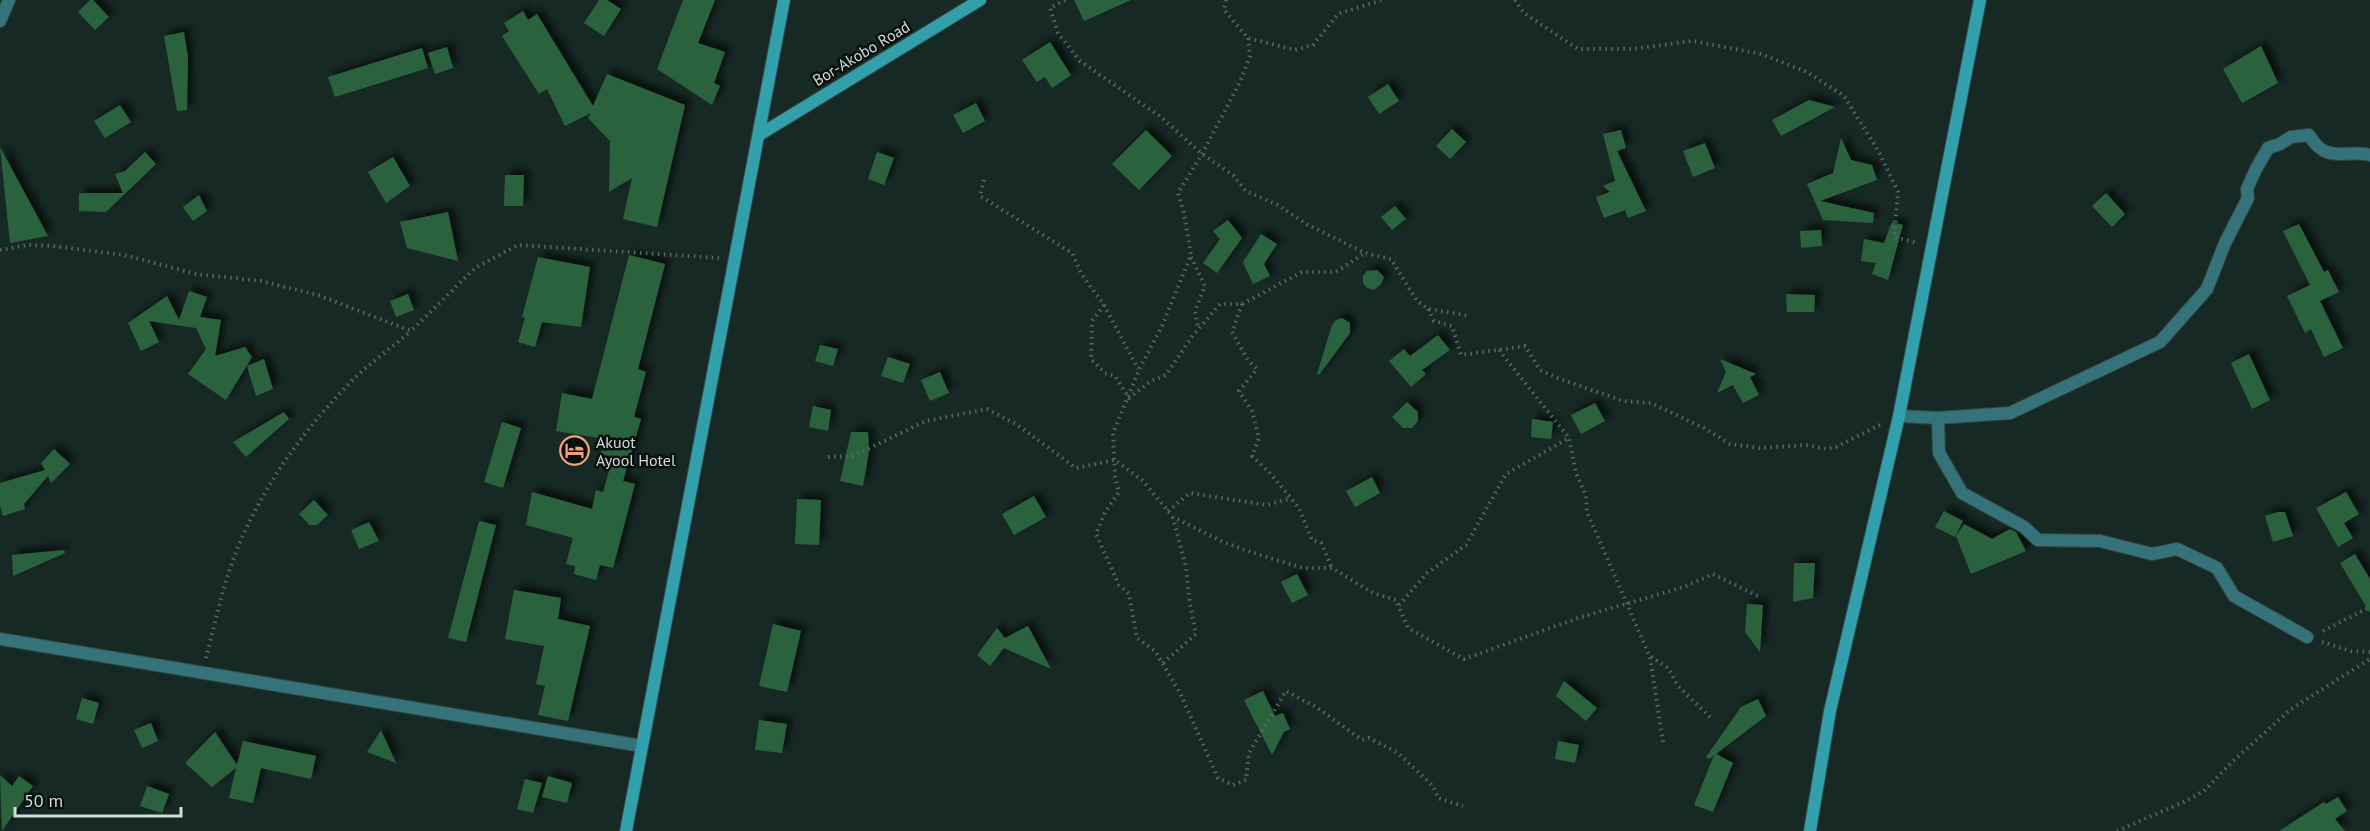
<svg xmlns="http://www.w3.org/2000/svg" width="2370" height="831" font-family="'PT Sans',sans-serif">
<style>
.building{fill:#2c623d;filter:url(#shadow)}
.lines{fill:none;stroke-linecap:round;stroke-linejoin:round}
.street-casing{stroke:#354642;stroke-width:14}
.secondary-casing{stroke:#354642;stroke-width:14}
.path{stroke:#596865;stroke-width:4;stroke-dasharray:1.5 4.5;stroke-linecap:butt}
.street{stroke:#35737b;stroke-width:12}
.secondary{stroke:#31a0ac;stroke-width:12}
.labels{text-anchor:middle;dominant-baseline:central;stroke-width:5;stroke-linejoin:round;paint-order:stroke}
.street-label{font-size:16px;fill:#d2ddda;stroke:#08100e}
.poi-label{font-size:16px;fill:#d2ddda;stroke:#08100e;text-anchor:start}
</style>
<defs>
<filter id="shadow"><feDropShadow dx="5.5" dy="-5.5" stdDeviation="3" flood-color="#0009"/></filter>
</defs>
<rect width="100%" height="100%" fill="#172925"/>
<path class="building" d="M90 0H93L109 17 95 30 78 12Z
M599 0H607L621 9 604 36 584 23Z
M683 0H715L698 43 725 52 714 83 720 86 712 105 657 69Z
M1074 0H1131L1084 21Z
M523 11 528 20 537 14 593 106 607 74 685 105 657 227 623 219 632 178 609 192 610 141 588 118 591 113 565 126 547 89 539 94 502 36 509 31 504 23Z
M184 32 188 57 187 110 177 111 164 36Z
M1050 42 1071 75 1052 88 1045 77 1037 82 1022 60Z
M2261 46 2278 83 2242 103 2223 69Z
M447 47 453 68 435 74 428 53Z
M422 48 428 68 335 97 328 77Z
M1388 84 1399 101 1379 114 1368 97Z
M1809 100 1835 107 1781 136 1772 120Z
M976 103 985 121 963 133 953 115Z
M120 105 131 122 105 138 94 121Z
M1452 129 1466 142 1450 159 1436 146Z
M1146 130 1172 156 1139 190 1112 164Z
M1621 130 1626 148 1617 151 1646 211 1628 218 1625 210 1604 218 1596 197 1610 192 1603 186 1615 181 1603 134Z
M1841 138 1851 160 1872 165 1877 180 1820 201 1874 213 1873 223 1823 220 1807 184 1833 173Z
M1705 143 1715 168 1693 177 1683 151Z
M0 147 48 236 10 243Z
M145 152 156 164 106 212 79 211V193H123L115 174 125 171Z
M877 152 894 158 884 185 868 179Z
M393 157 410 186 386 203 368 172Z
M505 175H524L523 206H504Z
M2106 193 2125 214 2112 227 2092 206Z
M199 195 207 211 193 221 183 207Z
M1395 206 1406 219 1392 230 1381 217Z
M448 212 458 261 407 248 400 222Z
M1228 220 1242 238 1217 273 1203 263 1220 239 1213 231Z
M1892 222 1903 225 1888 280 1872 274 1876 263 1861 261 1864 239 1884 243Z
M2299 224 2324 272 2328 270 2339 292 2320 301 2343 348 2324 357 2311 329 2305 333 2287 296 2310 285 2283 231Z
M1821 230 1822 246 1801 248 1800 231Z
M1261 234 1277 244 1264 264 1270 276 1253 284 1243 262Z
M629 255 665 264 638 369 646 372 634 417 641 419 623 481 635 484 613 568 600 565 596 580 574 574 575 566 566 564 573 538 526 525 532 492 592 509 596 490 603 492 613 457 601 454 605 439 556 431 562 393 592 399Z
M538 257 590 267 581 327 542 322 535 347 518 342 525 318 522 317Z
M1377 270 1384 277 1381 284 1374 290 1367 288 1363 283V276L1367 271Z
M189 291 207 297 200 317 221 320 215 356 245 347 252 357 226 400 188 374 206 349 196 328 149 321 159 342 141 351 128 323 167 296 179 320Z
M408 294 414 310 396 317 390 301Z
M1786 294 1815 295 1814 312H1787Z
M1342 318 1350 323V333L1319 375 1317 374 1332 325 1336 320Z
M1438 335 1450 350 1422 370 1426 374 1411 387 1389 361 1404 349 1410 356Z
M820 345 838 349 833 366 815 361Z
M2249 354 2270 400 2252 409 2231 363Z
M888 357 910 364 903 383 881 376Z
M264 359 273 389 256 396 247 366Z
M1720 359 1756 374 1750 377 1759 395 1743 403 1733 385 1717 393 1726 372Z
M940 372 949 393 930 401 921 380Z
M1407 402 1418 412V421L1412 428H1403L1392 417Z
M1595 403 1605 421 1581 434 1571 415Z
M813 406 831 410 828 431 809 427Z
M284 412 289 419 246 457 233 442Z
M1532 419 1553 422 1551 439 1531 437Z
M502 422 521 428 503 488 484 482Z
M851 432H868L869 452 863 486 840 481Z
M54 449 70 464 51 483 48 476 24 504 25 509 3 516 0 505V483L45 470 41 463Z
M1372 477 1380 493 1355 507 1346 491Z
M2346 492 2359 514 2344 523 2353 538 2338 547 2316 508Z
M1034 496 1046 517 1014 535 1002 514Z
M797 499 821 500 819 545 795 544Z
M314 500 328 515 317 525H310L299 514Z
M1944 511 1963 521 1955 537 1935 527Z
M2278 512H2285L2293 536 2273 542 2265 516Z
M479 521 496 525 466 642 448 638Z
M369 522 379 541 359 549 351 530Z
M1964 524 1992 539 2010 529 2016 532 2026 551 1971 574 1956 536Z
M64 550 65 553 13 576 12 555Z
M2355 554 2370 579V613L2340 563Z
M1794 563H1815L1813 598 1793 602Z
M1297 574 1308 595 1292 603 1281 582Z
M514 590 561 598 558 619 590 626 568 721 538 715 545 686 536 684 544 646 505 639Z
M1747 604 1763 605 1760 652 1745 632Z
M773 624 801 631 787 692 759 686Z
M1028 626 1051 669 1004 648 990 666 977 655 997 628 1005 638Z
M1564 681 1597 708 1586 721 1556 696Z
M1263 691 1275 716 1283 713 1290 729 1284 732 1272 755 1244 700Z
M82 698 99 703 93 724 76 719Z
M1758 699 1766 716 1716 754 1733 763 1713 812 1694 805 1714 755 1709 759 1706 757 1741 707Z
M759 720 787 724 782 753 755 750Z
M151 723 158 741 142 748 134 730Z
M381 730 396 763 367 752Z
M215 732 237 765 243 741 316 756 311 779 261 768 253 803 229 798 236 768 212 787 185 763Z
M1558 741 1579 745 1575 763 1555 759Z
M0 775 12 786 19 776 33 786 2 831Z
M548 776 572 783 567 803 542 797Z
M525 779 542 783 533 813 517 809Z
M147 786 169 794 162 813 140 806Z
M2338 797 2347 811 2335 819 2345 831H2279L2324 802 2326 804Z"/>
<g class="lines">
<defs>
<path id="street" d="M0 21 9 0
M1899 416 1938 418 2010 413 2160 342 2207 289 2225 243 2248 198 2247 189 2256 169 2268 148 2280 144 2291 137 2309 135C2327 165 2344 149 2370 155
M1938 418 1939 453 1962 493 2024 527 2038 540 2100 541 2152 554 2177 549 2217 568 2234 596 2307 637
M0 639 642 746"/>
<path id="secondary" d="M759 135 980 0
M626 831 784 0
M1810 831 1830 711 1899 416 1980 0"/>
</defs>
<use href="#street" class="street-casing"/>
<use href="#secondary" class="secondary-casing"/>
<path class="path" d="M1065 0 1050 8 1058 33 1080 61 1161 117 1202 154 1233 175 1246 191 1278 205 1306 224 1365 253 1391 259 1417 301 1428 309 1470 316
M1226 0 1224 10 1248 38 1295 50 1313 45 1338 14 1382 0
M1515 0 1524 13 1578 49H1633L1692 41 1761 54 1807 72 1844 96 1879 152 1898 192 1894 237 1918 243
M1248 38 1250 56 1240 82 1202 154 1178 193 1184 213 1191 255 1162 326 1139 370 1113 433 1115 476 1119 492 1105 512 1096 534 1119 585 1129 594 1137 638 1155 651 1180 693 1218 778 1233 785 1246 780 1249 753 1286 691 1316 707 1362 740 1369 738 1398 753 1433 786 1438 798 1463 806
M984 180 980 196 1072 253 1082 275 1104 305 1138 369
M0 250 28 245 53 246 124 255 196 274 261 281 318 295 411 331 475 268 518 245 719 258
M1191 257 1205 286 1195 311 1198 328
M1242 304 1232 332 1248 360 1257 369 1239 391 1252 411 1259 438 1252 456 1271 474 1299 508 1312 540 1321 543 1332 568
M1104 305 1092 321 1091 359 1105 373 1115 376 1129 398 1151 381 1166 375 1193 335 1220 304H1242L1302 272H1336L1365 253
M1428 309 1434 321 1452 326 1461 355 1525 346 1540 370 1557 378 1623 401 1651 403 1704 428 1730 444 1759 448 1806 445 1826 449 1836 447 1880 425
M1499 350 1569 438
M828 457 853 456 926 421 987 409 1016 424 1076 468 1115 460 1143 481 1173 517 1223 542 1260 555 1303 568H1332L1373 593 1396 600 1408 628 1464 659 1581 617 1684 587 1713 574 1760 597
M1168 511 1190 493 1267 505 1291 498
M1399 605 1427 573 1466 545 1506 474 1569 438 1576 473 1586 496 1587 512 1650 657 1663 742
M2323 631 2370 607
M2322 642 2351 651 2370 652
M1651 657 1668 668 1678 686 1712 719
M206 658C217 615 226 571 245 531 269 479 305 429 345 388 364 367 389 350 411 331
M1163 663 1196 634 1190 604 1186 567 1173 518
M2117 831 2186 801 2204 791 2231 763 2291 709 2370 659"/>
<use href="#street" class="street"/>
<use href="#secondary" class="secondary"/>
</g>
<defs>
<symbol id="hotel-ring" viewBox="-11 -11 22 22"><circle r="9.5" fill="#08100e" stroke="#f1a17c" stroke-width="1.5"/><path d="M-6-4.5h1.5V1H6V5H4.5V3h-9V5H-6ZM-4 0a1.8 1.8 0 1 1 3.6 0ZM.5 0V-2.5h3Q6-2.5 6 0Z" fill="#f1a17c"/></symbol>
</defs>
<g fill-rule="evenodd">
<use href="#hotel-ring" x="558" y="434" width="33" height="33"/>
</g>
<g class="labels">
<g class="street-label">
<text transform="translate(861 53) rotate(-31)">Bor-Akobo Road</text>
</g>
<g class="poi-label">
<text x="596" y="442">Akuot<tspan x="596" dy="18">Ayool Hotel</tspan></text>
</g>
</g>
<path d="M15 807v9h166v-9" fill="none" stroke="#d2ddda" stroke-width="3"/>
<text x="24" y="807" font-size="18" fill="#d2ddda" stroke="#08100e" stroke-width="4.5" paint-order="stroke">50 m</text>
</svg>
